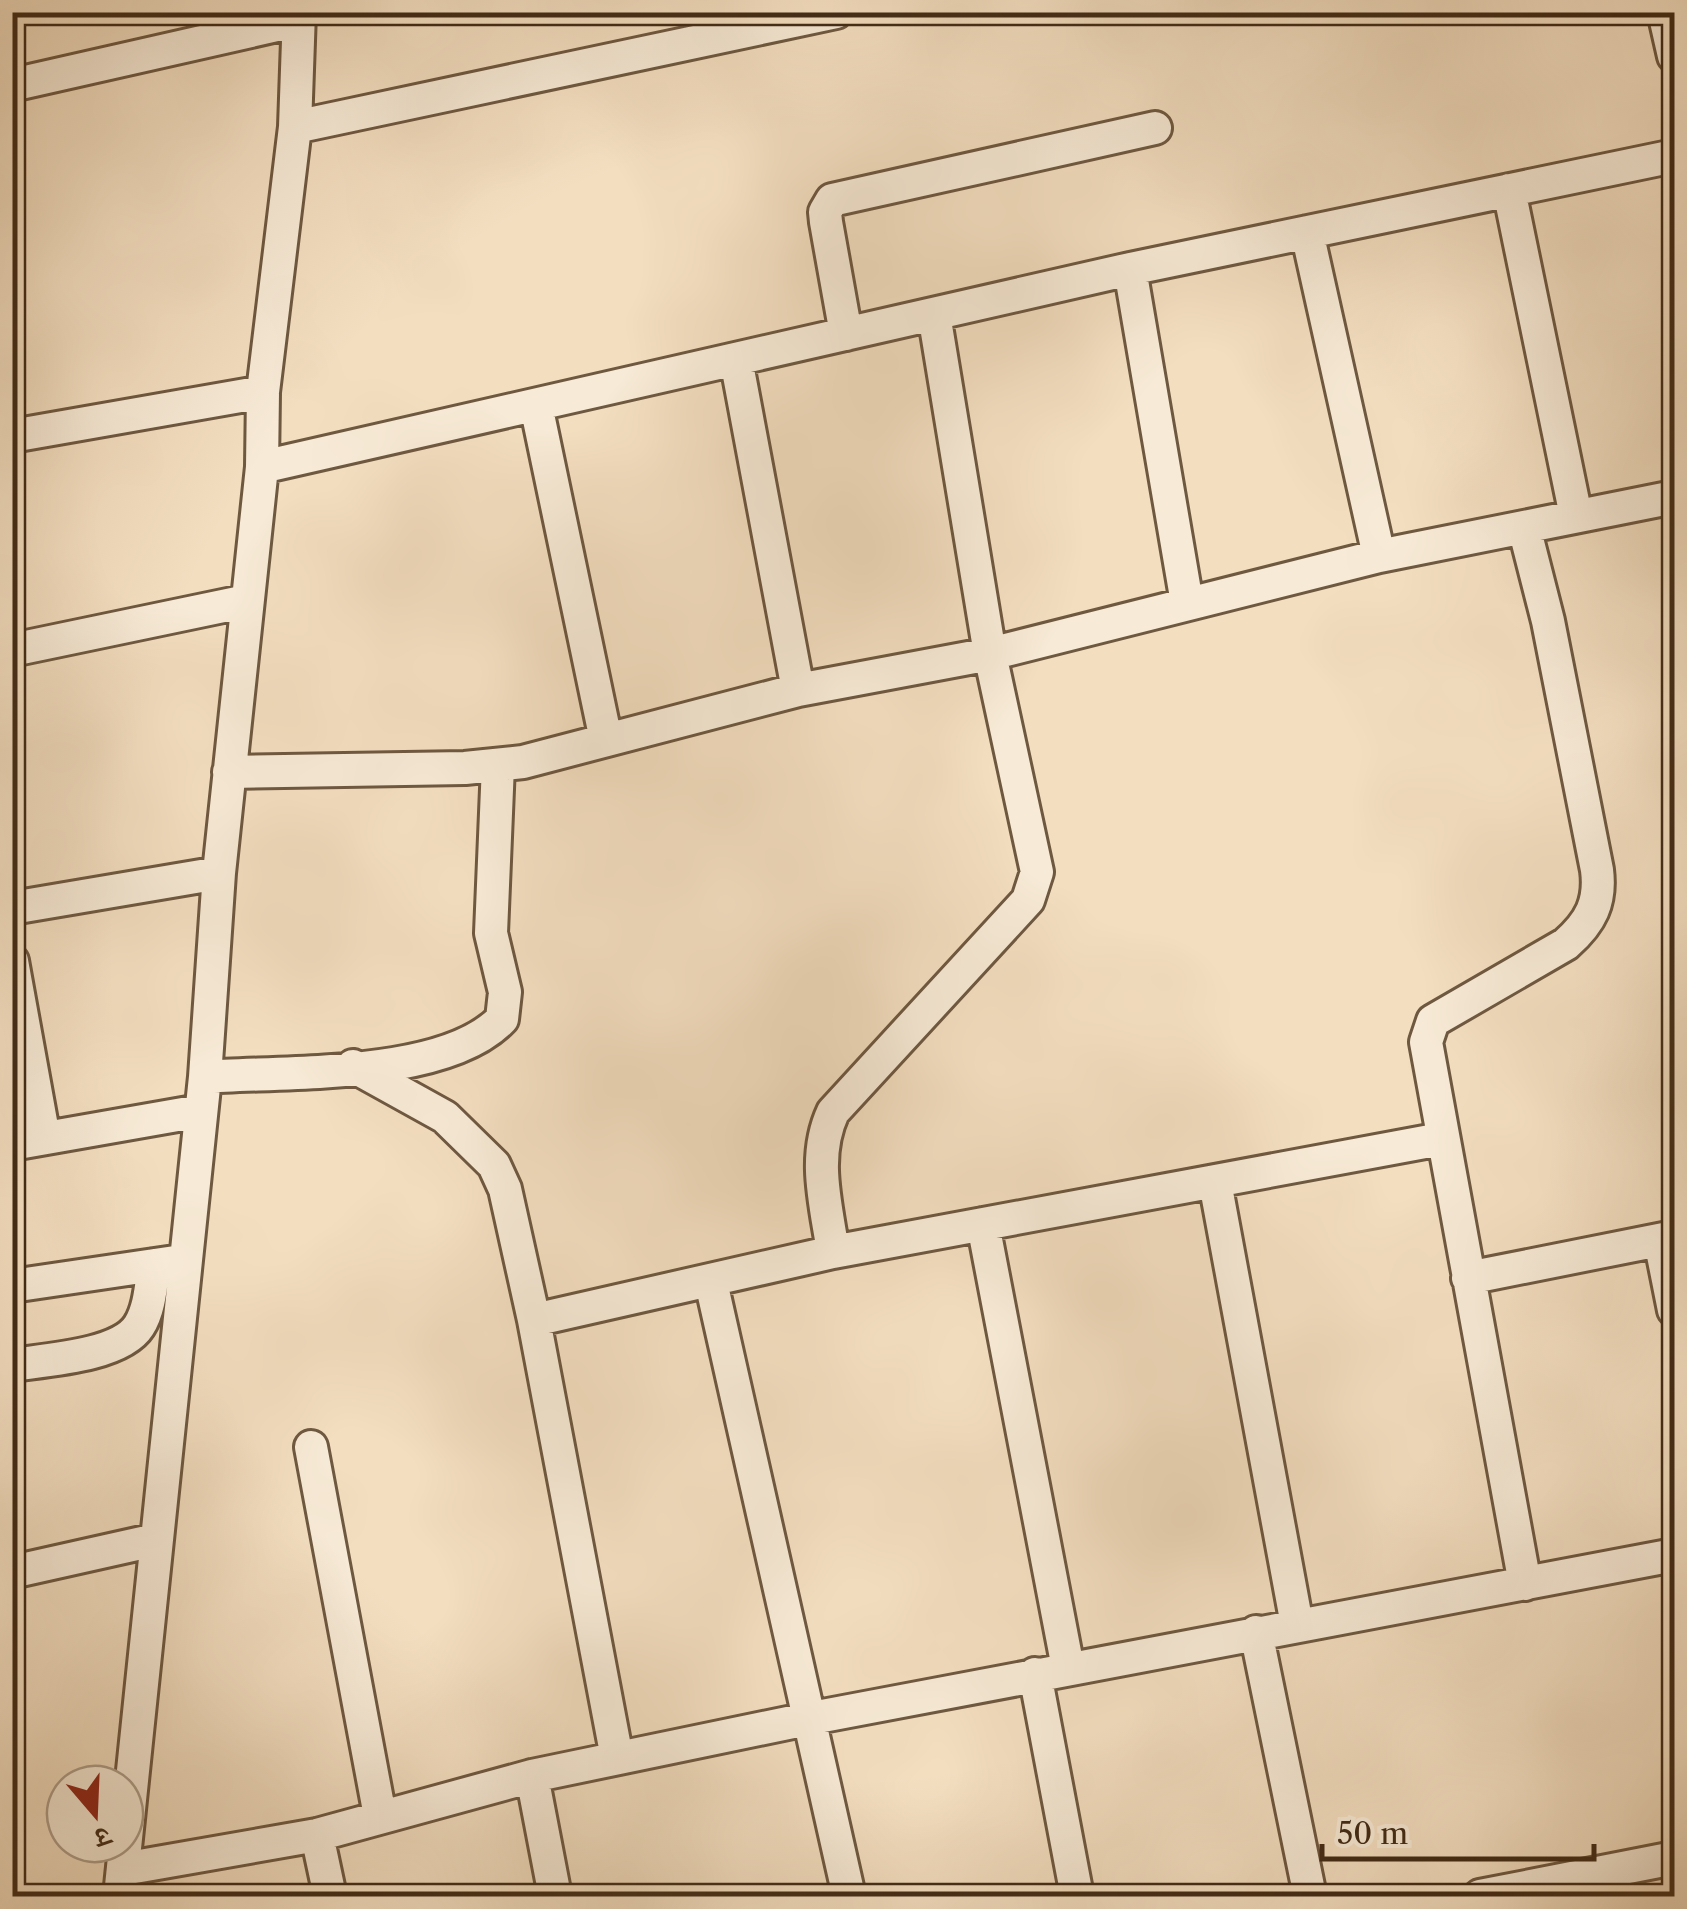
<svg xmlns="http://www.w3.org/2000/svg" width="1687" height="1909" font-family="'Libre Caslon Text','Noto Serif Devanagari',serif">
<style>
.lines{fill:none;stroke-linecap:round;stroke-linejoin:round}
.street-casing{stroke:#6e5840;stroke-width:38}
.street{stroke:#f7ead6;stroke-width:32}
</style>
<rect width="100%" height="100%" fill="#f3dec0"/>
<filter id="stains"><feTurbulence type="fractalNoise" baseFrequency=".002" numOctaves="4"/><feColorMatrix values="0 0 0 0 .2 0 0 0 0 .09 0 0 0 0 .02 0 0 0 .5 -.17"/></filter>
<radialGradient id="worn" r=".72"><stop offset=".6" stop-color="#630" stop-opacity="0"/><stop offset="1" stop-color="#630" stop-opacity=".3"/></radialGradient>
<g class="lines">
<defs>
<path id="street" d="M1664 12 1674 56
M12 85 299 20
M295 127 836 12
M1509 190 1576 516
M1307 232 1379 556
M1130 269 1187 603
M846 334 826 222 825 212 832 200 1155 128
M736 359 798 690
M536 405 606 740
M12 436 263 392
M262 467 1130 269 1674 156
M1524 527 1548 621 1597 870C1601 902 1591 922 1566 944L1433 1021 1426 1042 1525 1584
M12 650 247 601
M229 772 465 768 523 762 798 690 990 654 1379 556 1674 497
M12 908 219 873
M12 961 44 1138
M353 1066 445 1117 494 1165 505 1189 534 1320 617 1758
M205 1077C285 1071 445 1079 502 1019L505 992 491 933 498 765
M12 1144 200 1111
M1215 1182 1297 1625
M983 1224 1068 1668
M1660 1240 1674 1310
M833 1252C826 1204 812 1157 833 1112L1028 900 1037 872 990 654 934 314
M1468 1278 1674 1237
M711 1282 849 1896
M12 1286 175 1262
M534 1320 833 1252 1441 1139
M12 1365C45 1360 120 1356 139 1326 150 1309 151 1284 154 1265
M311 1447 380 1816
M12 1572 155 1540
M1256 1632 1310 1896
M1035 1674 1077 1896
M532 1776 555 1896
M317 1835 330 1896
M123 1869 317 1835 532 1776 812 1718 1674 1555
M120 1896 205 1077 219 873 262 467 263 392 295 127 299 12
M1480 1896 1674 1858"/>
</defs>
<use href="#street" class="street-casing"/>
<use href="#street" class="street"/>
</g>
<rect width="1687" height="1909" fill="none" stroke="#f3dec0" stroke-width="50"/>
<rect x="15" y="15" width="1657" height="1879" fill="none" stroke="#412b16" stroke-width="5"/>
<rect x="25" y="25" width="1637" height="1859" fill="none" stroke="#412b16" stroke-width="2.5"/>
<g transform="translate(95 1814) rotate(161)"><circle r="48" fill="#f7ead6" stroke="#ae9e89" stroke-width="2.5"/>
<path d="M0-8L18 38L0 25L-18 38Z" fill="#8f2418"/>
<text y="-15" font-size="28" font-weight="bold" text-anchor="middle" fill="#412b16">उ</text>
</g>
<path d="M1322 1844v15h272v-15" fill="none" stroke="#412b16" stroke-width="5"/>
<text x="1337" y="1844" font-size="30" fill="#412b16" stroke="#f7ead6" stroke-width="8" paint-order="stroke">50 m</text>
<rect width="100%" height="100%" filter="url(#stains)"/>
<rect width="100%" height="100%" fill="url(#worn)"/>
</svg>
